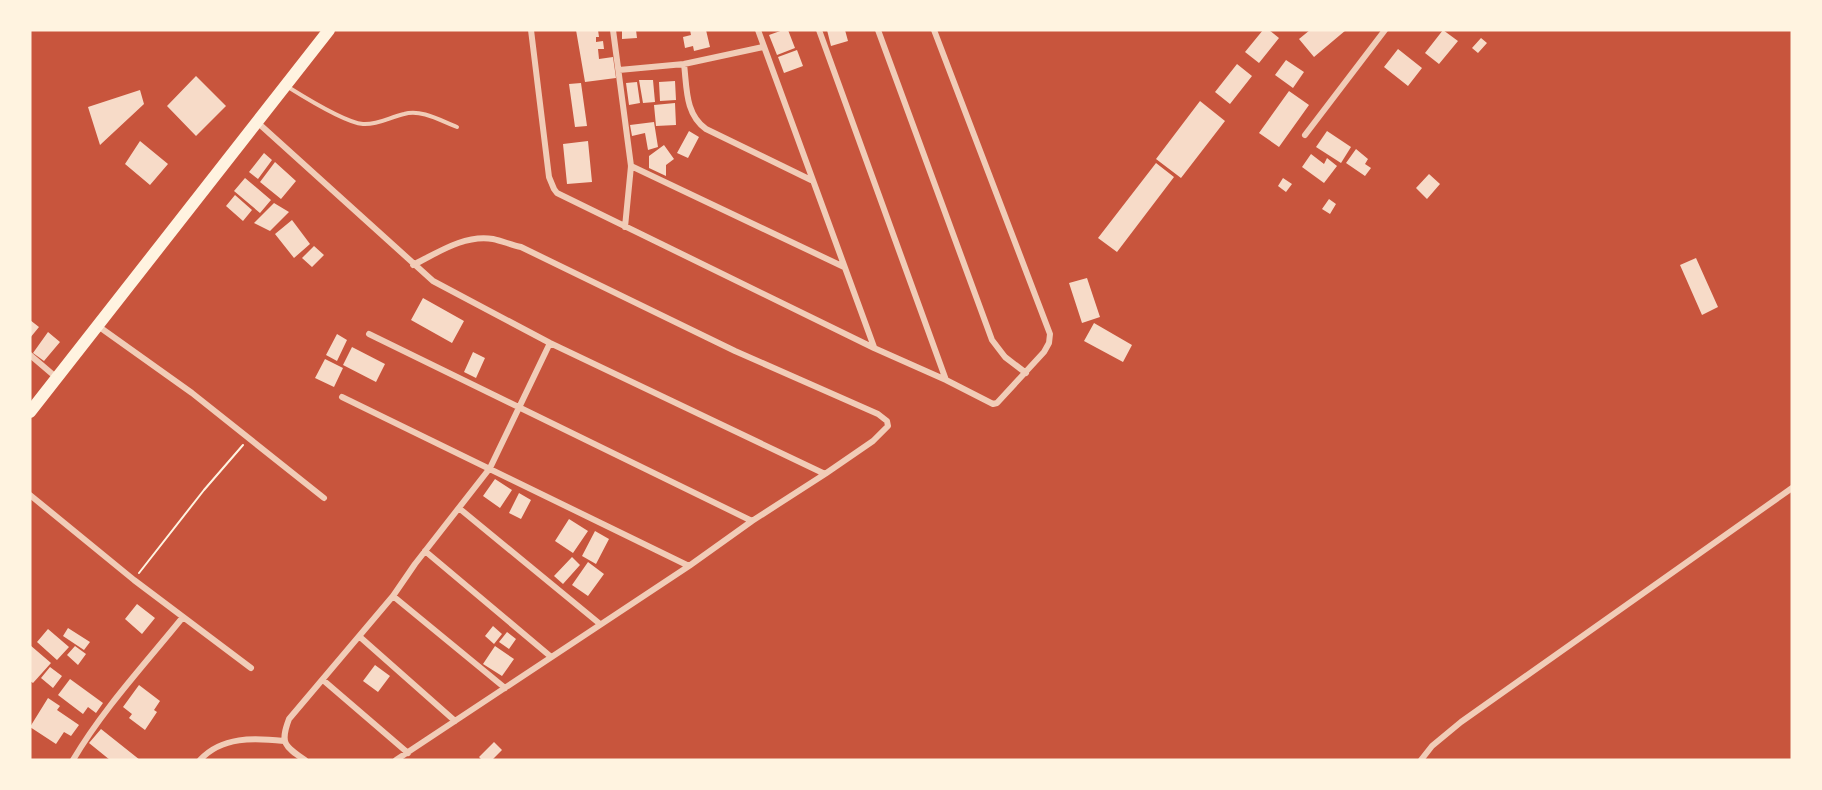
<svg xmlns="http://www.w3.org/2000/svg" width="1822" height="790" font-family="Arial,sans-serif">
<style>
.building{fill:#f7dbc8}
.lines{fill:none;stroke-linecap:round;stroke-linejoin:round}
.path{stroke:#fff3e0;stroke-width:2}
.service{stroke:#f1ccb7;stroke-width:4}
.minor{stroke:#f1ccb7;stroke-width:6}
.trunk{stroke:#fff3e0;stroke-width:12}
</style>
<rect width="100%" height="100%" fill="#c8553d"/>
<path class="building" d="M576 30H598L599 37H596V42L603 41 604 49H598L599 59 613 57 616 78 585 82Z
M622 30H636L637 38 622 39Z
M690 30H706L710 47 694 51 693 46 685 48 683 37 691 35Z
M783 30H788L795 48 777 55 769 35Z
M827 30H845L848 41 831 46Z
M1263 30H1269L1279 38 1259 63 1245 52Z
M1310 30H1346L1314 57 1299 39Z
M1443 30 1458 41 1439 64 1425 53Z
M1481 38 1487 43 1478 53 1472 48Z
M1398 49 1422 68 1408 86 1384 67Z
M797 50 803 66 784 73 778 57Z
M1286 60 1304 72 1293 88 1275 75Z
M1237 64 1252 76 1230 104 1215 92Z
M196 76 226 106 196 136 167 106Z
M639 80H653L655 102 643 103Z
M675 81 676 100 660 101 659 82Z
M637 82 640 103 629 105 626 83Z
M581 83 587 126 575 127 569 84Z
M140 90 144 104 100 145 88 107Z
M1289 91 1309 105 1279 147 1259 133Z
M1200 101 1225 121 1181 178 1156 159Z
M675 103 676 125 656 126 654 105Z
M654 122 658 147 648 150 645 133 632 136 630 125Z
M689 131 699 137 688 158 677 153Z
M1327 131 1351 147 1341 163 1316 147Z
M140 141 168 164 150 185 125 164Z
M588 141 592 182 567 184 563 144Z
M664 145 674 159 666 165V176L649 168V156Z
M1356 149 1368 159 1365 164 1371 168 1365 176 1346 163Z
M264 153 272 160 258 179 249 172Z
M1311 154 1324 164 1327 158 1337 166 1324 183 1302 167Z
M275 162 296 181 281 199 260 182Z
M1156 163 1174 177 1117 252 1098 238Z
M1429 174 1440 184 1427 199 1416 188Z
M245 178 271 200 260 213 234 191Z
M1283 178 1292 184 1286 192 1278 186Z
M235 195 252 210 243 221 226 206Z
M1329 199 1336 204 1330 214 1322 209Z
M274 203 289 212 270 231 254 223Z
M292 220 310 244 294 258 275 234Z
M314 246 324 255 312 267 302 258Z
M1696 258 1718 307 1702 315 1680 265Z
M1087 278 1100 317 1082 323 1069 283Z
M423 298 464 321 452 343 411 320Z
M30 320 39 327 30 338Z
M1094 323 1132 345 1123 362 1084 341Z
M48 332 60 342 44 361 33 353Z
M337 334 347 340 337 361 326 355Z
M352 347 385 364 376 382 343 365Z
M473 352 485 358 476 378 464 372Z
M325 359 343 368 334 387 315 378Z
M495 479 512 490 500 508 483 496Z
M519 493 531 500 521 519 509 513Z
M569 519 588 531 573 553 555 541Z
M595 531 609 539 596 564 582 556Z
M572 557 580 565 563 584 554 576Z
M588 562 604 574 588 596 572 585Z
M137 604 155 618 142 634 125 619Z
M493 626 502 634 494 644 485 636Z
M68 628 90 642 84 650 63 636Z
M48 629 69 647 57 660 37 642Z
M507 632 516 639 509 649 499 642Z
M30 645 51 663 33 683 30 681Z
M75 646 86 654 78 665 67 655Z
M495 646 514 659 502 676 483 664Z
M375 665 390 676 378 692 363 681Z
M50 667 62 676 53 688 41 678Z
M70 679 103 703 96 713 88 707 83 714 58 695Z
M139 685 160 701 154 710 157 712 145 730 129 718 132 714 123 707Z
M48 698 60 706 57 710 79 725 71 736 64 732 56 744 30 727Z
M101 729 140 760H110L89 743Z
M494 742 502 750 492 760H482L479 757Z"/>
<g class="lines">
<path class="path" d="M139 573 204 490 243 445"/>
<path class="service" d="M288 87C304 97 347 123 363 124 378 125 390 117 404 114 422 109 441 121 457 127"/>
<path class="minor" d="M531 30 549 177 554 189 557 193 874 348 946 380 993 404 997 403 1044 352 1049 343 1050 334 934 30
M613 30 631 166 625 227
M758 30 874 347
M819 30 946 380
M878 30 992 340 1005 357 1026 373
M684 64C687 88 685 114 706 129L811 180
M619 70 684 64 763 47
M257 122 433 281 550 343 825 474
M1305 135 1385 30
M631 166 844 267
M98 326 192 393 324 498
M369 334 752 521
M30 355 57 378
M342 397 689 566
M30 495 134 580 251 668
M460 509 600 624
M425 551 550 656
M393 596 505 688
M360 637 455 721
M323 680 408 753
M73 760C103 709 145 664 183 617
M200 760C222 736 254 738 284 741
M305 760C284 746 280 743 289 719L393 596 415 564 490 468 550 343
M396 760 689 566 752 521 825 474 873 441 888 426 887 421 878 414 735 351 521 247C512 245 502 241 493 239 465 234 437 253 413 265
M1421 760 1432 746 1461 722 1792 488"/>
<path class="trunk" d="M30 412 329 30"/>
</g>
<rect width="1822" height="790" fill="none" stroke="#fff3e0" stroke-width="63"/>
</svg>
